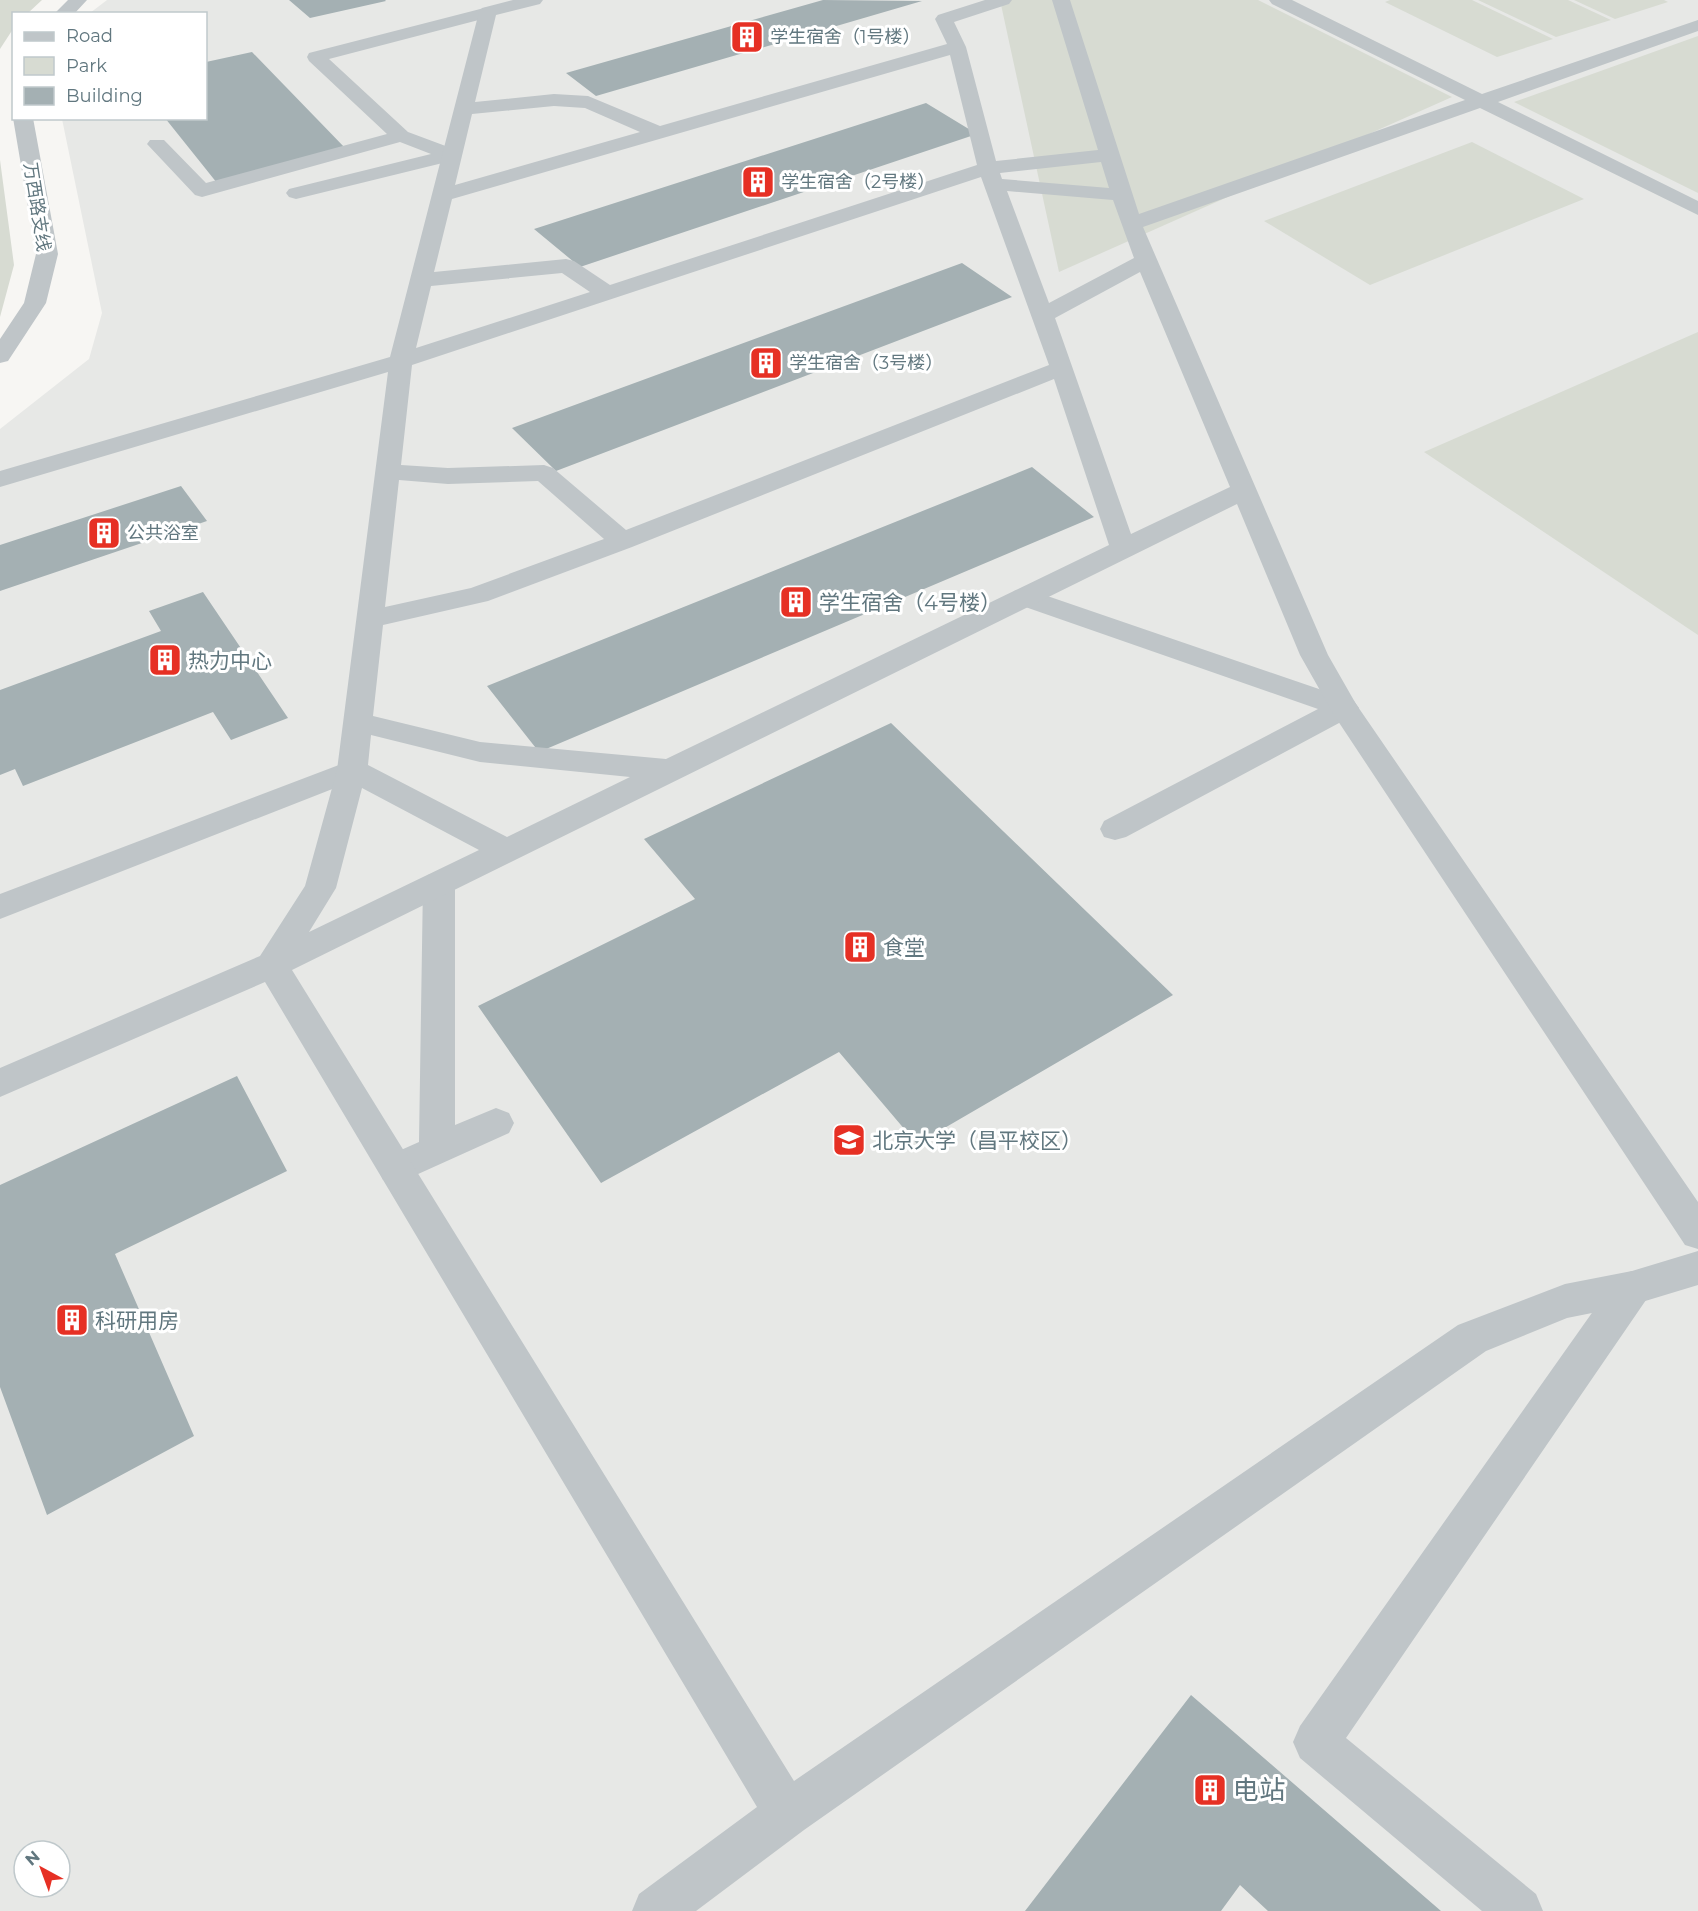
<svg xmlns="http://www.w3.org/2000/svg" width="1698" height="1911" font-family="Montserrat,'Noto Sans SC',sans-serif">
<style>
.built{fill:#e7e8e6;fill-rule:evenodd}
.green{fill:#d7dbd2}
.building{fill:#a4b0b3}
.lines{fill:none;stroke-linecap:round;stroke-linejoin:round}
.service{fill:#bfc5c8;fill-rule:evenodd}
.minor{fill:#bfc5c8;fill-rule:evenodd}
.tertiary{fill:#bfc5c8;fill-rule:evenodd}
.labels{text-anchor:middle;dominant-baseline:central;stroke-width:6;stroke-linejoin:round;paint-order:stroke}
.far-poi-label{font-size:18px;fill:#61777f;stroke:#fff;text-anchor:start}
.far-street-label{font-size:18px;fill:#61777f;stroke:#fff}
.poi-label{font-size:21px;fill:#61777f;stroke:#fff;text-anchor:start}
.near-poi-label{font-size:26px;fill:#61777f;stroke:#fff;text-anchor:start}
</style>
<rect width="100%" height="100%" fill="#f7f6f3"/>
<path class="built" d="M107 0H1698V1911H0V429L89 359 102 313 62 119 206 118V14L90 13ZM24 1851H60V1887H24Z"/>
<path class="green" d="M0 0H42L28 13 14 14 13 29 0 49Z
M1000 0H1258L1452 97 1059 272Z
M1390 0H1472L1553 39 1497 57 1385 2Z
M1478 0H1568L1611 20 1556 37Z
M1574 0H1664L1668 2 1615 19Z
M1698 36V193L1514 102Z
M1472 142 1584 199 1370 285 1264 221Z
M0 160 14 265 0 317Z
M1698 332V635L1424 452Z"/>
<path class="building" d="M289 0H385L386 1 310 18Z
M823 0 922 1 596 96 566 73Z
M252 52 347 150 217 183 165 118H206V62Z
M926 103 977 134 580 267 534 229Z
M962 263 1012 297 556 471 512 428Z
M1032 467 1094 517 539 752 487 686Z
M181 486 207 521 0 591V545Z
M203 592 288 718 231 740 213 712 23 786 15 769 0 775V690L161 631 149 611Z
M891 723 1173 995 917 1144 839 1052 601 1183 478 1006 695 899 644 839Z
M237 1076 287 1171 115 1254 194 1436 47 1515 0 1387V1185Z
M1191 1695 1441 1911H1268L1240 1885 1221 1911H1025Z"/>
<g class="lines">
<path class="service" d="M488 7 494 8 497 12 494 16 329 59 408 132 459 151 462 155 459 159 296 199 289 197 286 193 289 189 431 154 400 142 202 197 195 195 147 144 150 140H164L206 183 387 134 309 61 307 57 309 53Z
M1024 588 1354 701 1359 708 1354 715 1126 837 1115 840 1104 837 1100 829 1104 821 1318 709 1014 603 1010 597 1014 591Z
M352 760 363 763 367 770 363 777 0 919V894Z
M439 871 450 875 455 883V1125L496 1108 509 1113 514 1123 509 1133 396 1184 383 1180 378 1169 383 1158 419 1142 423 883 428 875Z
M1632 1271 1646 1276 1651 1288 1646 1300 1346 1738 1536 1894 1543 1911H1482L1300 1758 1293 1742 1300 1726 1618 1276Z"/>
<path class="minor" d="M513 0H543L540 4 496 15 475 102 554 94 588 96 660 126 947 44 935 19 938 15 985 0H1012L1009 4 954 22 966 47 996 161 1098 150 1052 0H1070L1139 214 1465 100 1272 4 1269 0H1292L1482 94 1698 20V31L1498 102 1698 201V215L1480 108 1143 227 1328 655 1356 704 1698 1202V1249L1685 1245 1334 715 1300 655 1237 504 292 970 794 1781 1458 1325 1565 1284 1632 1271 1698 1251V1285L1632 1305 1567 1318 1486 1351 804 1830 696 1911H632L639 1894 757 1807 265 982 0 1097V1068L260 956 305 886 337 770 388 372 0 487V471L390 357 479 12 482 8ZM950 55 977 165 610 285 574 261 566 259 434 272 452 199ZM554 106 585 108 640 132 455 185 472 114ZM1101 162 1109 188 1002 179 1000 173ZM981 177 1049 365 626 530 553 468 544 465 448 468 401 465 412 365ZM1007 191 1113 200 1134 258 1049 303ZM1140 272 1230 487 1131 534 1055 318ZM562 273 590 292 416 348 431 286ZM1054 379 1109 545 666 759 480 742 373 716 383 625 488 601 632 547ZM399 480 448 484 538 481 604 539 471 588 385 607ZM371 735 480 762 630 777 507 837 368 765ZM362 788 479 850 309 932 336 888Z"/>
<path class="tertiary" d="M68 0H87L74 14H54Z
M13 118H33L58 254 46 303 8 361 0 363V339L24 303 36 254Z"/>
</g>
<defs>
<symbol id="building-square" viewBox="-11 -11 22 22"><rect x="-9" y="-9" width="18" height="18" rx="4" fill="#e63024" stroke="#fff"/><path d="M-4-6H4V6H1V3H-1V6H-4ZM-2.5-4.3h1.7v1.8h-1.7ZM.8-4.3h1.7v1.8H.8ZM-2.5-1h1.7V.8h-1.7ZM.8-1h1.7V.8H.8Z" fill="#fff"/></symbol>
<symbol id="university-square" viewBox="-11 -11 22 22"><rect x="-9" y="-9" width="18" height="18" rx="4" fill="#e63024" stroke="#fff"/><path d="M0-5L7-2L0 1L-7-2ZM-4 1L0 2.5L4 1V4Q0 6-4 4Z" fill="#fff"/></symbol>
</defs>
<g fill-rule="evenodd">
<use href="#building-square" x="728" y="18" width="38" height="38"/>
<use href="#building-square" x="739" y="163" width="38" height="38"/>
<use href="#building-square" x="747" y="344" width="38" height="38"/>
<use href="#building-square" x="85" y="514" width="38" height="38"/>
<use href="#building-square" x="777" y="583" width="38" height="38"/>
<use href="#building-square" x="146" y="641" width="38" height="38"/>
<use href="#building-square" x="841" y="928" width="38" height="38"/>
<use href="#university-square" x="830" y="1121" width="38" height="38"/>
<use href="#building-square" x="53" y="1301" width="38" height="38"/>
<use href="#building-square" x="1191" y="1771" width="38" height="38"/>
</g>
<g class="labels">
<g class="far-poi-label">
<text x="770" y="37">学生宿舍（1号楼）</text>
<text x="781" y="182">学生宿舍（2号楼）</text>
<text x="789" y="363">学生宿舍（3号楼）</text>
<text x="127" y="533">公共浴室</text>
</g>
<g class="far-street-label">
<text transform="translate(37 207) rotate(81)">万西路支线</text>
</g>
<g class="poi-label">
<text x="819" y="602">学生宿舍（4号楼）</text>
<text x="188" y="660">热力中心</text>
<text x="883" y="947">食堂</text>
<text x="872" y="1140">北京大学（昌平校区）</text>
<text x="95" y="1320">科研用房</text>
</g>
<g class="near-poi-label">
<text x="1233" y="1790">电站</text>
</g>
</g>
<rect x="12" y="12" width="195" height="108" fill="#ffffff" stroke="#c0c9cc" stroke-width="1.5"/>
<rect x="24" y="32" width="30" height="9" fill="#bfc5c8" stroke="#c0c9cc" stroke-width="1.5"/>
<text x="66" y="42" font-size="18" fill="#61777f">Road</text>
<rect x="24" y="57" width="30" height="18" fill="#d7dbd2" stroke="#c0c9cc" stroke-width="1.5"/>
<text x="66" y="72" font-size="18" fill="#61777f">Park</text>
<rect x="24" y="87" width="30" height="18" fill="#a4b0b3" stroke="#c0c9cc" stroke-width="1.5"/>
<text x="66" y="102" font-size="18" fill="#61777f">Building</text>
<g transform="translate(42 1869) rotate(319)"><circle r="28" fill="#ffffff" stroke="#c0c9cc" stroke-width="1.5"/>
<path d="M0-4.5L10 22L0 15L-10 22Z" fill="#e63024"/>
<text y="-9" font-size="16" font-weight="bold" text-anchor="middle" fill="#61777f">N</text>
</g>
</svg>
